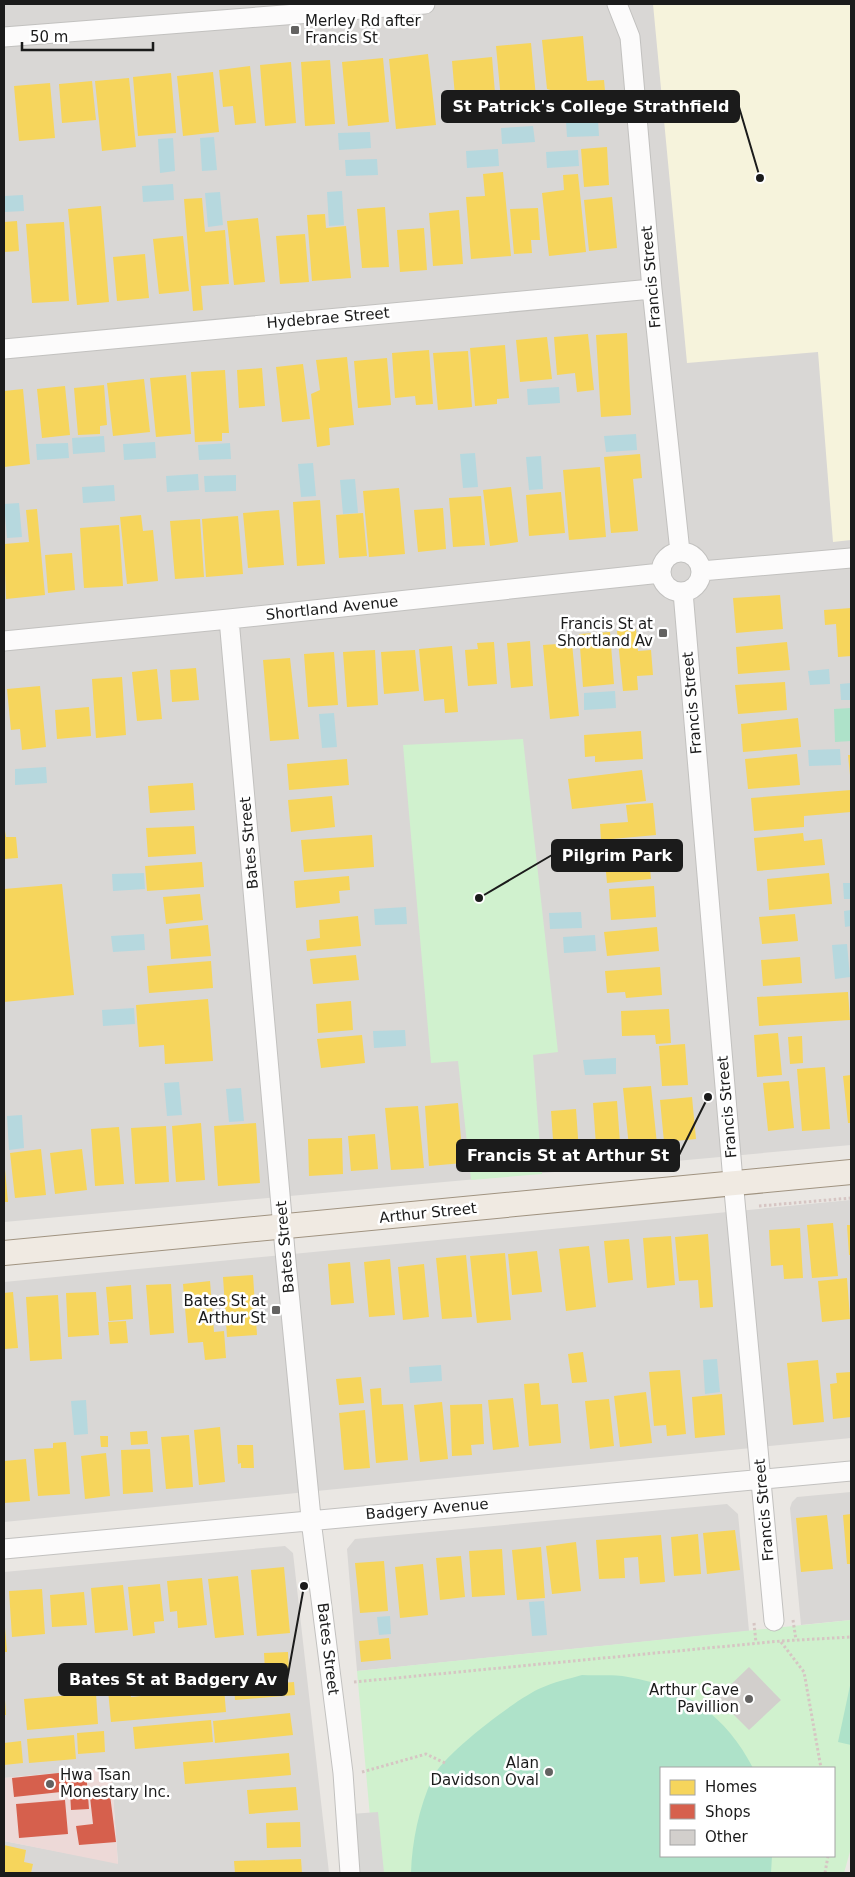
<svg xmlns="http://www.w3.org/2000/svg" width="855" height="1877" font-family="'DejaVu Sans',sans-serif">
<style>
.residential{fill:#d9d7d5}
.commercial{fill:#edd9d7}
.education{fill:#f6f3dc}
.park{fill:#d0f1ce;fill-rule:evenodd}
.pitch{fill:#aee2c9}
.parking{fill:#d8d7d5}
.water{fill:#b6d8de}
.homes{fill:#f6d55c}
.shops{fill:#d6604d}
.building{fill:#d2cfcc}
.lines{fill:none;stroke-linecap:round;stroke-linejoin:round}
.minor-casing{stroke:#c2c1bf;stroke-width:21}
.major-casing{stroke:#a09380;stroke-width:26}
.path{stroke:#d6c5c3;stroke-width:3;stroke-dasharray:2.5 2.5;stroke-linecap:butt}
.minor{stroke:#fcfbfb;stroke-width:19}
.major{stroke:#f0eae2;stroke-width:24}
.poi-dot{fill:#636261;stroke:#fff;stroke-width:2}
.labels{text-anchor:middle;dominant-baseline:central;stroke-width:5;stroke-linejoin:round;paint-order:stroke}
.poi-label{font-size:15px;fill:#1b1b1b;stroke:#fff;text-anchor:end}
.street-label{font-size:15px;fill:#1b1b1b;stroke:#fff}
.leader{fill:none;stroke:#1b1b1b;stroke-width:2}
.callout-dot{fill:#1b1b1b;stroke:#fff;stroke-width:2}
.callout{fill:#1b1b1b;stroke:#1b1b1b;stroke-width:2}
.callout-label{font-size:16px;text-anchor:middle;font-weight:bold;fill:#fff}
</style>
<rect width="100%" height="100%" fill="#eae7e3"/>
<path class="residential" d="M4 4H851V1145L4 1222Z
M851 1200V1438L4 1522V1282Z
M851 1492V1620L801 1625 790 1508 792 1502 797 1497Z
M727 1504 738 1514 749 1631 357 1671 347 1549 355 1539Z
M285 1546 293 1553 329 1873H4V1841L118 1863 111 1768 4 1778V1572Z"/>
<path class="commercial" d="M111 1768 118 1864 4 1841V1778Z"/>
<path class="education" d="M653 4H851V540L833 542 818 352 687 363Z"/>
<path class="park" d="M523 739 558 1052 533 1055 542 1174 471 1180 458 1061 431 1063 403 745Z
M851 1620V1848L844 1873H375L357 1671ZM661 1768H834V1856H661Z"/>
<path class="pitch" d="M851 708V741L835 742 834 709Z
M582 1675C597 1676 613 1674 628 1677 685 1686 727 1717 753 1768H661V1856H772L771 1873H411C412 1841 419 1807 433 1777 444 1754 517 1698 541 1688 554 1682 568 1679 582 1675Z
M851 1681V1745L838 1742Z"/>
<path class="parking" d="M378 1812 384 1873H356L351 1814Z"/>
<path class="water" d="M598 119 599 136 567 137 566 121Z
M533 126 535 142 502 144 501 128Z
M370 132 371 148 339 150 338 133Z
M214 137 217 170 202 171 200 138Z
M173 138 175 171 160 173 158 139Z
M498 149 499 166 467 168 466 151Z
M578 150 579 166 547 168 546 152Z
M377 159 378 175 346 176 345 160Z
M173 184 174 200 143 202 142 186Z
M342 191 344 225 329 226 327 192Z
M220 192 223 225 208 227 205 193Z
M23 195 24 211 4 212V196Z
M559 387 560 403 528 405 527 389Z
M636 434 637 450 606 452 604 436Z
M104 436 105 452 73 454 72 438Z
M155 442 156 458 124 460 123 444Z
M68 443 69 458 37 460 36 444Z
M230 443 231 459 199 460 198 445Z
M475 453 478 487 463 488 460 454Z
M541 456 543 489 529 490 526 457Z
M313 463 316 496 301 497 298 464Z
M198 474 199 490 167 492 166 476Z
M236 475V491L205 492 204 476Z
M355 479 358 513 343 514 340 480Z
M114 485 115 501 83 503 82 487Z
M19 503 22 537 7 538 4 504Z
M829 669 830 684 810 685 808 671Z
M851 683V700H841L840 684Z
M615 691 616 708 584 710V693Z
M334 713 337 747 322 748 319 714Z
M840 749 841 765 809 766 808 750Z
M46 767 47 783 15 785V769Z
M144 873 145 889 113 891 112 874Z
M843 883H851V899H844Z
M406 907 407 924 375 925 374 909Z
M851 910V926L845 927 844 911Z
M581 912 582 928 550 929 549 913Z
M144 934 145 950 113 952 111 936Z
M595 935 596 951 564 953 563 937Z
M847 944 850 977 835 979 832 945Z
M134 1008 135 1024 103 1026 102 1010Z
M405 1030 406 1046 374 1048 373 1031Z
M616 1058V1074L585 1075 583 1060Z
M179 1082 182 1115 167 1116 164 1083Z
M241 1088 244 1121 229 1122 226 1089Z
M22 1115 24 1148 9 1150 7 1116Z
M717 1359 720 1392 705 1394 703 1360Z
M441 1365 442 1381 410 1383 409 1367Z
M86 1400 88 1434 74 1435 71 1401Z
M544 1601 547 1635 532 1636 529 1602Z
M390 1616 391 1634 379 1635 377 1617Z"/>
<path class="homes" d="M583 36 587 81 604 80 607 113 559 117 557 92 547 89 542 40Z
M531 43 538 119 503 122 496 46Z
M428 54 436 125 396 129 389 59Z
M492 57 497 117 457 120 452 61Z
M383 58 389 122 348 126 342 62Z
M330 60 335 124 305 126 301 62Z
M291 62 296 123 265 126 260 65Z
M250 66 256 123 235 125 233 106 223 107 219 70Z
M213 72 219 132 183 136 177 76Z
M171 73 176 133 138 136 133 77Z
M129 78 136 147 102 151 95 81Z
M92 81 96 120 62 123 59 84Z
M50 83 55 138 19 141 14 86Z
M607 147 609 185 584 187 581 149Z
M503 172 511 256 471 259 466 197 485 196 483 174Z
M578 174 586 252 549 256 542 193 564 190 563 175Z
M612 197 617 248 589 251 584 200Z
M202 198 205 232 225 230 229 284 201 286 203 310 193 311 184 199Z
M101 206 109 302 77 305 68 209Z
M385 207 389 267 362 268 357 209Z
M538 208 540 240H531L532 253 514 254 510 209Z
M459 210 463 264 433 266 429 213Z
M325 214 326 228 346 226 351 278 312 281 307 215Z
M258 218 265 282 234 285 227 221Z
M17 221 19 251 4 252V222Z
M64 222 69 301 32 303 26 224Z
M424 228 427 270 400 272 397 230Z
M305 234 309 282 280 284 276 236Z
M183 236 189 291 159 294 153 239Z
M145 254 149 298 117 301 113 257Z
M627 333 631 415 601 417 596 335Z
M588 334 594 390 577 392 575 373 557 375 554 337Z
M547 337 552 379 520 382 516 340Z
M505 345 509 398 497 399V404L475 406 470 348Z
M429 350 433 404 416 405 415 396 395 398 392 353Z
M468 351 472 407 438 410 433 353Z
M347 357 354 425 329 428 330 445 317 447 311 394 320 390 316 360Z
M387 358 391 405 358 408 354 361Z
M303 364 310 419 282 422 276 367Z
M262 368 265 406 239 408 237 370Z
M225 370 229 433H222V441L195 442 191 372Z
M186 375 191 434 156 437 150 378Z
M144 379 150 432 113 436 107 383Z
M104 385 107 425 100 426V434L78 435 74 388Z
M65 386 70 435 42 438 37 389Z
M23 389 30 464 4 467V391Z
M640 454 642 478 633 479 638 531 611 533 604 457Z
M600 467 606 537 569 540 563 470Z
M511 487 518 542 490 546 483 490Z
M399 488 405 554 369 557 363 491Z
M561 492 565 533 529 536 526 495Z
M481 496 485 545 453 547 449 498Z
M320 500 325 564 297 566 293 502Z
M443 508 446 549 418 552 414 510Z
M37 509 45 595 6 599 4 544 29 542 26 510Z
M279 510 284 565 248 568 243 513Z
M363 513 367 556 339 558 336 515Z
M141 515 143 531 153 530 158 581 127 584 120 517Z
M238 516 243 574 206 577 202 519Z
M200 519 204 577 175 579 170 521Z
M119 525 123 586 84 588 80 528Z
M72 553 75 590 48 593 45 555Z
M780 595 783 629 736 633 733 598Z
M851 608V656L838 657 836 624 825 625 824 610Z
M636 629 638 651 651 650 653 675 637 676 638 690 623 691 617 631Z
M610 632 614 684 583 687 579 634Z
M530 641 533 686 511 688 507 643Z
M494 642 497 684 468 686 465 650 478 649 477 643Z
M787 642 790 670 738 674 736 647Z
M572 643 579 716 550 719 543 645Z
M452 646 458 712 445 713 444 699 424 701 419 649Z
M375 650 378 705 347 707 343 652Z
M415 650 419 691 384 694 381 652Z
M334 652 338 705 308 707 304 654Z
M290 658 299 739 270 741 263 660Z
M196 668 199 700 172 702 170 670Z
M157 669 162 719 137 721 132 672Z
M122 677 126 735 96 738 92 679Z
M785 682 787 710 738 714 735 685Z
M40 686 46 747 22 750 20 729 11 730 7 689Z
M89 707 91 736 57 739 55 710Z
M798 718 801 747 743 752 741 724Z
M641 731 643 759 595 762V756L585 757 584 735Z
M797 754 800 785 748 789 745 759Z
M848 755H851V775H850Z
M347 759 349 785 289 790 287 764Z
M642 770 646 801 572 809 568 779Z
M193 783 195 810 150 813 148 786Z
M851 790V812L804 816V827L754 831 751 798Z
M332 796 335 827 291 832 288 800Z
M653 803 656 835 601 840 600 824 628 822 626 805Z
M4 825 6 837H16L18 858 4 859Z
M194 826 196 854 148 857 146 828Z
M803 833 804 841 822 839 825 865 757 871 754 838Z
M372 835 374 867 304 872 301 840Z
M648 848 651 879 607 883 605 861 622 859V851Z
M202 862 204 887 147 891 145 866Z
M829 873 832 904 769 910 767 879Z
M349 876 350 890 339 891 340 903 296 908 294 881Z
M62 884 74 995 4 1002V889Z
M654 886 656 917 611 920 609 889Z
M200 894 203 920 166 924 163 897Z
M795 914 798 941 762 944 759 917Z
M358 916 361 946 307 951 306 940 320 938 319 920Z
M208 925 211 956 171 959 169 929Z
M657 927 659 951 607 956 604 932Z
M356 955 359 980 313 984 310 959Z
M800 957 802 983 763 986 761 960Z
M211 961 213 988 149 993 147 966Z
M660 967 662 995 626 998 625 992 607 993 605 971Z
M848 992 850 1020 759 1026 757 997Z
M208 999 213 1061 165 1064 164 1045 139 1047 136 1005Z
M351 1001 353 1030 318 1033 316 1004Z
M669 1009 671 1043 656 1044 655 1035 622 1036 621 1011Z
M778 1033 782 1075 757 1077 754 1035Z
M362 1035 365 1063 321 1068 317 1039Z
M802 1036 803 1063 790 1064 788 1037Z
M685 1044 688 1085 662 1086 659 1046Z
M825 1067 830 1129 802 1131 797 1069Z
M851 1075V1123H848L843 1076Z
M789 1081 794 1128 768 1131 763 1083Z
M651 1086 657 1144 629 1147 623 1088Z
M692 1097 696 1139 664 1142 660 1100Z
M617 1101 620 1143 596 1145 593 1103Z
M458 1103 463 1163 429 1166 425 1106Z
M418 1106 424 1168 391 1170 385 1108Z
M576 1109 579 1152 554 1154 551 1111Z
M201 1123 205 1180 176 1182 172 1126Z
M256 1123 260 1183 218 1186 214 1126Z
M166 1126 169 1182 135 1184 131 1128Z
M119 1127 124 1184 95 1186 91 1129Z
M375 1134 378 1169 351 1171 348 1136Z
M342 1138 343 1174 309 1176 308 1139Z
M41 1149 46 1195 15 1198 10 1153Z
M82 1149 87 1190 55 1194 50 1153Z
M4 1158 8 1202H4Z
M833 1223 838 1276 812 1278 807 1225Z
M847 1225H851V1255H849Z
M800 1228 803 1278 784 1279 783 1265 771 1266 769 1230Z
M708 1234 713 1307 700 1308 698 1280 679 1281 675 1237Z
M671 1236 675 1285 647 1288 643 1238Z
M629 1239 633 1280 608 1283 604 1241Z
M589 1246 596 1307 566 1311 559 1249Z
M537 1251 542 1292 512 1295 508 1254Z
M505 1253 511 1320 477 1323 470 1256Z
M466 1255 472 1317 442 1319 436 1258Z
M390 1259 395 1315 369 1317 364 1262Z
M350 1262 354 1303 331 1305 328 1264Z
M424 1264 429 1317 403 1320 398 1267Z
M253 1275 257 1335 227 1337 223 1277Z
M847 1278 850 1319 822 1322 818 1281Z
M210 1281 214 1332 224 1331 226 1358 205 1360 203 1342 188 1343 183 1284Z
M171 1284 174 1333 150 1335 146 1285Z
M131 1285 133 1319 109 1321 106 1287Z
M13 1292 18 1348 4 1349V1293Z
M96 1292 99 1335 68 1337 66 1293Z
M58 1295 62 1359 30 1361 26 1297Z
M126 1321 128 1343 110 1344 108 1322Z
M583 1352 587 1382 572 1383 568 1354Z
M818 1360 824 1422 793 1425 787 1363Z
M680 1370 686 1434 667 1436 666 1425 654 1426 649 1372Z
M851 1372V1417L833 1419 830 1384 837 1383 836 1373Z
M361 1377 364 1403 339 1405 336 1379Z
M539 1383 541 1405 558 1404 561 1443 529 1446 524 1384Z
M381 1388 382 1405 403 1404 408 1460 376 1463 370 1389Z
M646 1392 652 1443 620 1447 614 1396Z
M722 1394 725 1435 695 1438 692 1397Z
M513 1398 519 1447 493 1450 488 1400Z
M609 1399 614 1446 590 1449 585 1401Z
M442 1402 448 1459 420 1462 414 1405Z
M482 1404 484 1444 471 1445 472 1455 452 1456 450 1405Z
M365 1410 370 1468 344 1470 339 1413Z
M220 1427 225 1482 199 1485 194 1430Z
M147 1431 148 1444 131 1445 130 1432Z
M189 1435 193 1487 166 1489 161 1437Z
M100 1436H108V1447H101Z
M66 1442 70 1494 38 1496 34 1449 53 1448V1443Z
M237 1445H253L254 1468H241V1463L238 1464Z
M150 1449 153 1492 123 1494 121 1450Z
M106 1453 110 1496 85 1499 81 1456Z
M26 1459 30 1501 4 1503V1461Z
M851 1514V1564H847L843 1515Z
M827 1515 833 1569 801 1572 796 1518Z
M735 1530 740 1570 707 1574 703 1533Z
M698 1534 701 1574 674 1576 671 1537Z
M661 1535 665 1582 640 1584 638 1557 624 1558 625 1578 599 1579 596 1540Z
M576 1542 581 1591 552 1594 546 1546Z
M541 1547 545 1598 517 1600 512 1550Z
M502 1549 505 1595 472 1597 469 1551Z
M461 1556 465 1597 440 1600 436 1558Z
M384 1561 388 1611 360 1613 355 1563Z
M423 1564 428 1615 400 1618 395 1567Z
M284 1567 290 1633 257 1636 251 1570Z
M238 1576 244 1635 215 1638 208 1579Z
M202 1578 207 1625 178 1628 177 1611 170 1612 167 1581Z
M160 1584 164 1621 154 1622 155 1633 133 1636 128 1587Z
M123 1585 128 1630 95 1633 91 1588Z
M42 1589 45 1634 12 1637 9 1591Z
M84 1592 87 1625 52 1627 50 1595Z
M4 1615 7 1652H4Z
M389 1638 391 1659 361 1662 359 1641Z
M288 1652 289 1670 265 1671 264 1653Z
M294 1682 295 1695 235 1700 234 1687Z
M130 1688 131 1697 224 1688 226 1712 111 1722 108 1690Z
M96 1693 98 1724 27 1730 24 1699Z
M4 1700H5L6 1715H4Z
M290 1713 293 1735 215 1743 213 1721Z
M211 1720 213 1742 135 1749 133 1727Z
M104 1731 105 1752 78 1754 77 1733Z
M74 1735 76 1759 29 1763 27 1739Z
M21 1741 23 1763 4 1765V1743Z
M289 1753 291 1775 185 1784 183 1762Z
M296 1787 298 1810 249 1814 247 1790Z
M300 1822 301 1847 267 1848 266 1823Z
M4 1845 26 1850 24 1862 33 1864 31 1873H4Z
M301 1859 302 1873H235L234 1861Z"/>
<path class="shops" d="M86 1770 89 1809 71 1810 70 1791 14 1797 12 1778Z
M110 1795 116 1842 79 1845 76 1826 93 1824 90 1797Z
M65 1800 68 1834 19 1838 16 1804Z"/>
<path class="building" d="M749 1667 781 1700 749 1730 717 1698Z"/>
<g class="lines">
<defs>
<path id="minor" d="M617 4 630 37 652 289 680 552
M4 37 425 4
M4 349 652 289
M661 572a20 20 0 1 1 40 0a20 20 0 1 1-40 0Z
M701 571 851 558
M683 592 732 1169 774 1621
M229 619 285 1251 312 1528 343 1773 350 1873
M4 641 229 619 661 573
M4 1549 851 1471"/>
<path id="major" d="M4 1253 851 1172"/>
</defs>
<use href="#minor" class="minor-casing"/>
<use href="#major" class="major-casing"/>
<path class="path" d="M759 1206 851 1198
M793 1620 796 1640
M754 1623 756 1643
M781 1642 804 1672 821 1768
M354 1682 781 1641 851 1637
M362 1772 426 1754 445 1763
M825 1873 828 1856"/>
<use href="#minor" class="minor"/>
<use href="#major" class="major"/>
</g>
<g class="poi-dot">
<rect x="290" y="25" width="10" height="10" rx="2.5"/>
<rect x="658" y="628" width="10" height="10" rx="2.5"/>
<rect x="271" y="1305" width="10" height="10" rx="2.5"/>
<circle cx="749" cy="1699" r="5"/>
<circle cx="549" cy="1772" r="5"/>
<circle cx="50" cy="1784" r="5"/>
</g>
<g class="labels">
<g class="poi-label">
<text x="305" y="21" text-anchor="start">Merley Rd after<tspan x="305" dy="17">Francis St</tspan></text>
<text x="653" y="624">Francis St at<tspan x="653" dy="17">Shortland Av</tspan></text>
<text x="266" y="1301">Bates St at<tspan x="266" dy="17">Arthur St</tspan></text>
<text x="739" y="1690">Arthur Cave<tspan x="739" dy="17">Pavillion</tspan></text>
<text x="539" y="1763">Alan<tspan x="539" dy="17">Davidson Oval</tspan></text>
<text x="60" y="1775" text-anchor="start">Hwa Tsan<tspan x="60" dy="17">Monestary Inc.</tspan></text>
</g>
<g class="street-label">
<text transform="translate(651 277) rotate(-95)">Francis Street</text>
<text transform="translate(328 318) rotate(-5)">Hydebrae Street</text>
<text transform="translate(332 608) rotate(-6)">Shortland Avenue</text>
<text transform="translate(692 703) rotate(-95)">Francis Street</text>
<text transform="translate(249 843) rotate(-95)">Bates Street</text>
<text transform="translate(727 1107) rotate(-95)">Francis Street</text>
<text transform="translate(428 1213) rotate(-6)">Arthur Street</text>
<text transform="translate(285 1247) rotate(-95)">Bates Street</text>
<text transform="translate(427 1509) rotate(-5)">Badgery Avenue</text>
<text transform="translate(764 1510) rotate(-95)">Francis Street</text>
<text transform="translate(328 1649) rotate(83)">Bates Street</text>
</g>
</g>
<path class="leader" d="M760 178L739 107M479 898L552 855M708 1097L679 1155M304 1586L287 1680"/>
<g class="callout-dot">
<circle cx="760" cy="178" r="5"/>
<circle cx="479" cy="898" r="5"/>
<circle cx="708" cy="1097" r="5"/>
<circle cx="304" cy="1586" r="5"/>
</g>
<g class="callout">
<rect x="442" y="91" width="297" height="31" rx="5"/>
<rect x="552" y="840" width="130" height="31" rx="5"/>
<rect x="457" y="1140" width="222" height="31" rx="5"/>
<rect x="59" y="1664" width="228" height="31" rx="5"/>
</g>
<g class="callout-label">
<text x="591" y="112">St Patrick's College Strathfield</text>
<text x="617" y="861">Pilgrim Park</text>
<text x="568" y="1161">Francis St at Arthur St</text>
<text x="173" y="1685">Bates St at Badgery Av</text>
</g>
<rect width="855" height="1877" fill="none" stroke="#1b1b1b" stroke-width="10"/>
<rect x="660" y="1767" width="175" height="90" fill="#ffffff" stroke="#a4a4a4"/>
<rect x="670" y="1780" width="25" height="15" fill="#f6d55c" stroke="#a4a4a4"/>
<text x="705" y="1792" font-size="15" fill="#1b1b1b">Homes</text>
<rect x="670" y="1804" width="25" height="15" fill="#d6604d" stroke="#a4a4a4"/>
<text x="705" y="1817" font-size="15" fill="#1b1b1b">Shops</text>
<rect x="670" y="1830" width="25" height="15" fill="#d2cfcc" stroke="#a4a4a4"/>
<text x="705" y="1842" font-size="15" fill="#1b1b1b">Other</text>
<path d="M22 42v8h131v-8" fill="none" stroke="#1b1b1b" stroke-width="2.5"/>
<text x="30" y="42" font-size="15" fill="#1b1b1b" stroke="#ffffff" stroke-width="4" paint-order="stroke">50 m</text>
</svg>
